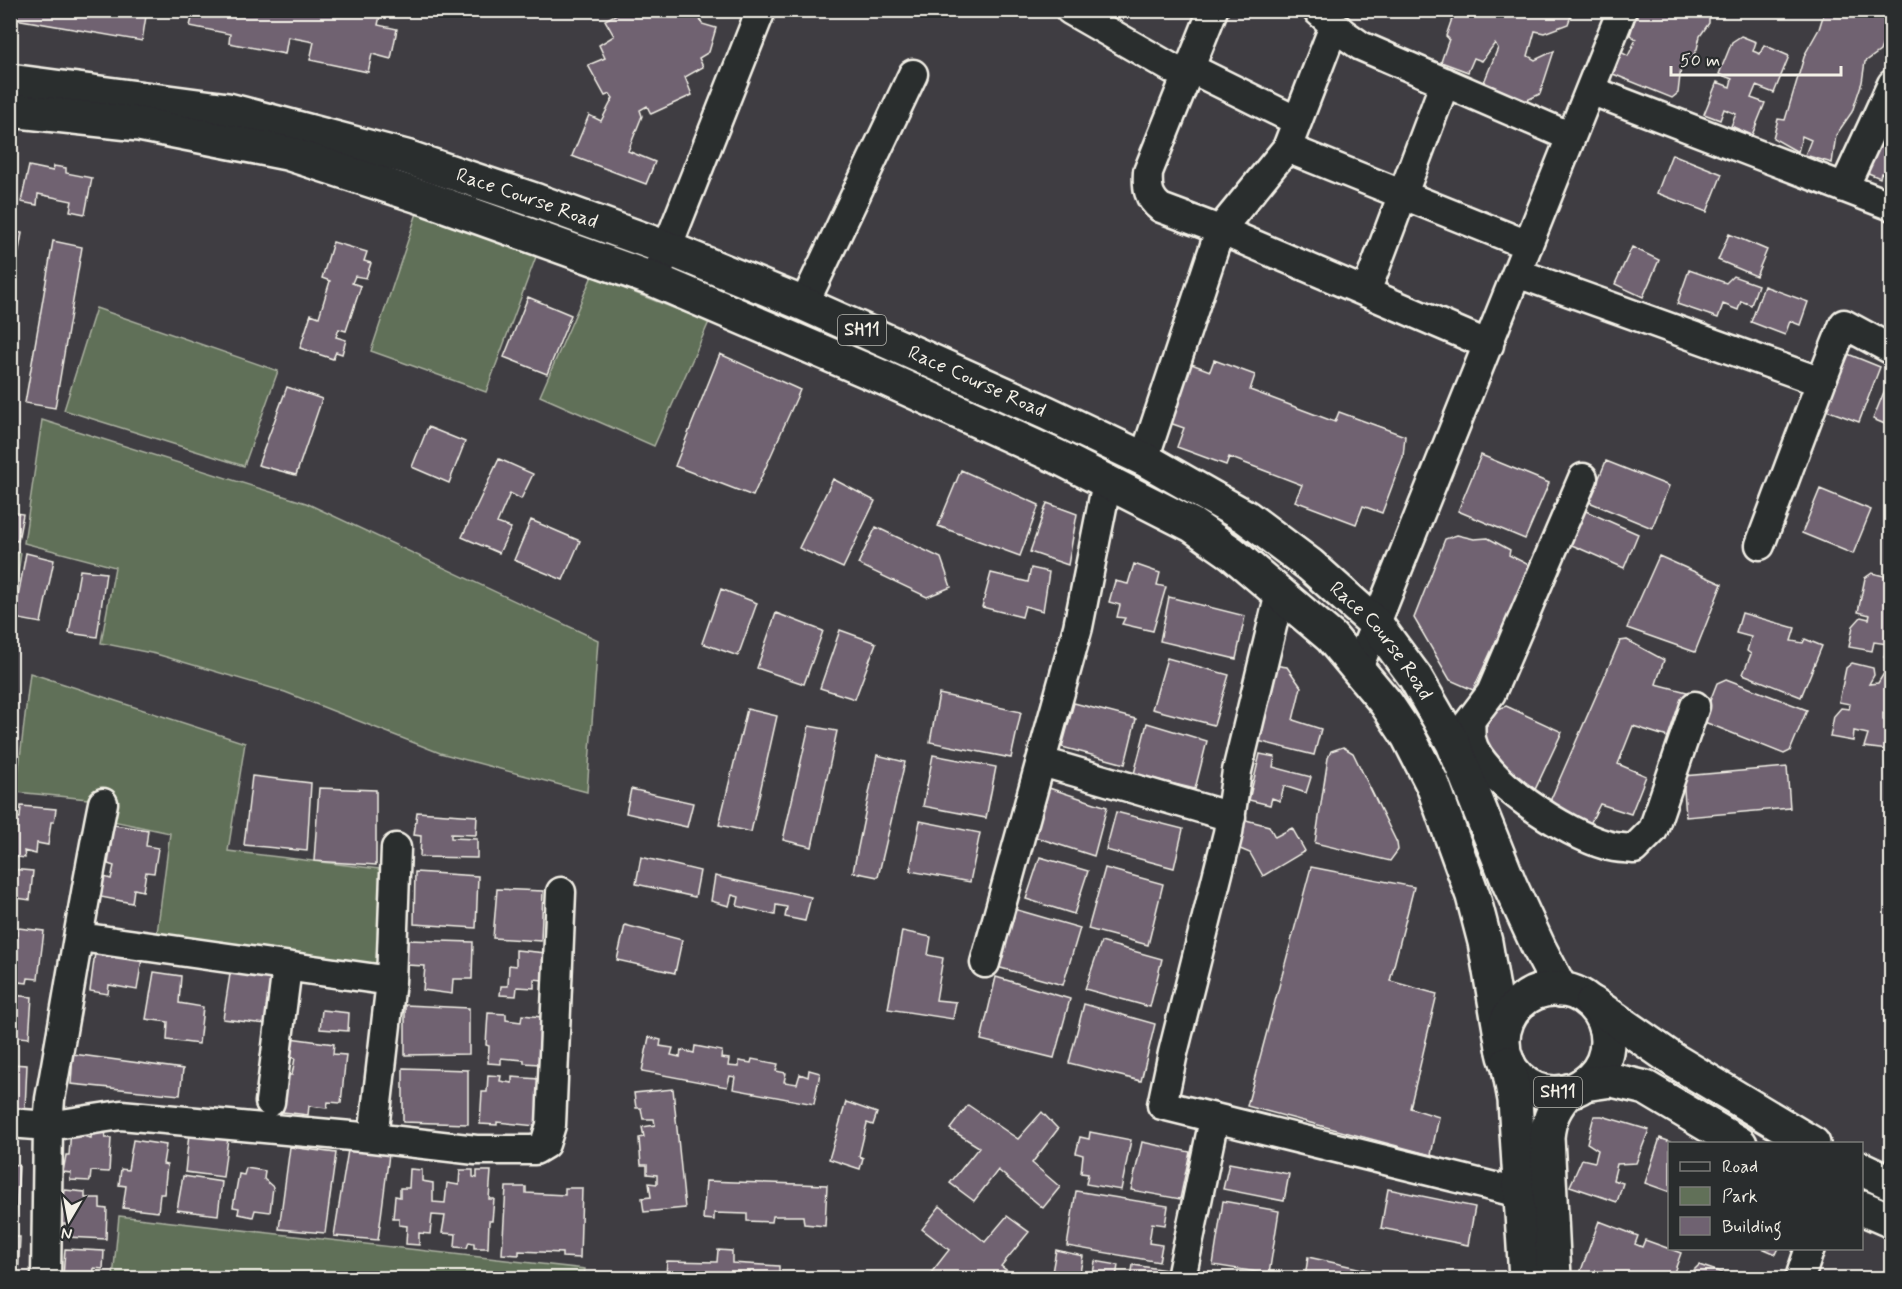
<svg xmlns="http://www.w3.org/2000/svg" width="1902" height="1289" font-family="Mynerve,sans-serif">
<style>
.green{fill:#617058;stroke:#aab0a0;stroke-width:1.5}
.building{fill:#6f6271;stroke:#f4f1e8;stroke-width:1.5}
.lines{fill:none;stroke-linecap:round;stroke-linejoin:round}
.minor-casing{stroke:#f4f1e8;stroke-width:33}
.major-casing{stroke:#f4f1e8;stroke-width:38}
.minor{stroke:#2a2d2e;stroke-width:28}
.major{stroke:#2a2d2e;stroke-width:33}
.labels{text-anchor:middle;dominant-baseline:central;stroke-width:6;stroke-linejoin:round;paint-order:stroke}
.shield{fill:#2a2d2e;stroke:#b7b6b0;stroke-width:1.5}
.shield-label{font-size:18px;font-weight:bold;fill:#f4f1e8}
.street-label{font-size:20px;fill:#f4f1e8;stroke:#2a2d2e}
</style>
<rect width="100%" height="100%" fill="#3f3d42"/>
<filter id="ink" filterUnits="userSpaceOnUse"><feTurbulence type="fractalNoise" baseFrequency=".0167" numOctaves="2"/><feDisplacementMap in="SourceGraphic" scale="12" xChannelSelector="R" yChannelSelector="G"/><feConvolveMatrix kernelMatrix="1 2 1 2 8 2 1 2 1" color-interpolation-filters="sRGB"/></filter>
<g filter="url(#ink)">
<path class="green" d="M419 207 537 254 486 392 371 351Z
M592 276 709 322 654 446 540 396Z
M96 308 278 371 244 466 64 410Z
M42 420 306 503 598 640 587 792 440 753 285 692 156 654 101 643 115 567 24 543Z
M11 551 21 553 11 618 10 551Z
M30 673 245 743 228 851 388 870 383 972 156 941 170 833 108 820 109 801 16 792Z
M119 1216 585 1269 584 1278H113Z"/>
<path class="building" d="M10 10H147L142 41 10 18Z
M194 10H378L381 11 378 25 397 29 391 59 372 54 368 72 310 60 314 42 288 37 285 54 229 43 230 34 190 26Z
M625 10H686L698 15 702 24 716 28 709 52 699 58 703 67 685 77 692 95 651 114 647 106 640 110 642 116 628 151 655 162 646 184 572 156 589 115 601 121 613 98 610 94 605 96 588 65 605 58 599 45 614 36 605 20Z
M1455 10H1573L1568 24 1544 33 1535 31 1528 56 1535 60 1554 51 1540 94 1523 102 1482 87 1498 48 1495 43 1482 61 1474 58 1468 72 1441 62 1449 39 1446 36Z
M1638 10H1709V23L1700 36 1697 49 1690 61 1681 67 1678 93 1672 98 1613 74 1621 52 1628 56 1636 39 1630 35Z
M1825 10H1892V20L1880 51 1865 62 1862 82 1852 112 1836 135 1832 163 1805 155 1811 140 1802 136 1798 152 1773 138 1778 119 1785 120 1805 54 1819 29Z
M1741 36 1756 42 1753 51 1760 54 1764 45 1789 56 1774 93 1756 86 1751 98 1765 103 1752 135 1731 126 1736 114 1724 109 1720 120 1704 114 1717 82 1730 87 1732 79 1719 74 1732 42Z
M1892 127V171L1888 175 1881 173 1880 178 1866 172 1876 135Z
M1672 154 1722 174 1707 212 1657 193Z
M29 166 53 171 54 166 66 168V173L92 178 85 214 70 211 72 201 38 194 37 205 21 202Z
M10 231 22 233 10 300Z
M1729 234 1767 250 1756 276 1718 260Z
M53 241 82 247 55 408 25 403Z
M333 242 367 252 364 261 371 263 366 278 355 276 352 283 361 286 346 331 339 329 336 337 346 340 342 354 336 352 333 359 300 348 311 314 319 317 330 281 322 278Z
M1632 247 1659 260 1643 297 1615 284Z
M1689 270 1726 283 1733 276 1758 285 1751 305 1741 301 1738 310 1723 304 1718 318 1677 304Z
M1764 286 1808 302 1800 325 1790 321 1785 335 1751 322Z
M528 297 571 315 547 374 504 357Z
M1843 352 1880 367 1859 422 1821 408Z
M720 354 800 390 753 496 675 466Z
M1214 360 1255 375 1250 390 1335 422 1339 412 1405 436 1403 457 1382 513 1363 506 1356 524 1295 501 1302 485 1229 457 1226 465 1177 447 1184 428 1167 422 1189 363 1210 371Z
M1892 372V427L1873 419Z
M287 387 322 399 296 475 258 465Z
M428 427 465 442 449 483 412 467Z
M1481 455 1549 483 1525 539 1458 511Z
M499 459 533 474 521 499 510 493 497 523 511 528 499 553 462 537Z
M1606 461 1669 486 1652 528 1589 502Z
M961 470 1039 505 1020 556 938 526Z
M833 479 875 501 843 568 799 548Z
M1820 489 1871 510 1853 554 1802 533Z
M1047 503 1077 514 1068 565 1030 552Z
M1579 508 1638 534 1624 568 1565 542Z
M10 512 23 514 18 541 10 540Z
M531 520 580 541 563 580 514 560Z
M876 527 941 558 951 587 927 597 858 564Z
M1457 535 1474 539 1488 538 1510 550 1509 555 1531 566 1473 690 1450 680 1414 618 1445 539Z
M26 553 54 560 41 623 14 618Z
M1659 556 1722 584 1695 652 1627 628Z
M1134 564 1160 573 1157 585 1166 587 1153 631 1122 624 1125 618 1117 617 1120 605 1109 602 1115 581 1128 584Z
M1031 568 1049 572 1043 611 1025 606 1022 617 982 607 991 573 1028 582Z
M80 570 106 573 97 637 69 633Z
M1872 573 1892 578V588L1888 594H1892V658L1884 657 1888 644 1874 642 1872 651 1849 647 1853 626 1861 617 1869 619 1870 615 1858 612 1865 578Z
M721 589 757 603 738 656 702 643Z
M1169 597 1245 616 1236 659 1160 641Z
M776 613 823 631 804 684 757 668Z
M1742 613 1795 628 1791 641 1803 643 1805 639 1822 646 1801 697 1743 674 1751 654 1747 651 1751 637 1736 633Z
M840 630 876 643 855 699 820 688Z
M1627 640 1664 660 1656 684 1687 692 1668 737 1633 726 1618 764 1646 776 1631 814 1600 804 1589 826 1547 808 1620 641Z
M1167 658 1229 675 1214 725 1152 709Z
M1852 663 1873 668 1874 675 1869 684 1878 683 1886 670 1892 671V713H1883V720L1892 722V736L1888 750 1864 747 1868 734 1854 731 1853 741 1830 737 1834 716 1841 708 1849 709 1850 704 1839 702 1846 668Z
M1273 665 1287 667 1301 687 1293 720 1321 729 1314 755 1254 740Z
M1726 679 1807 710 1790 751 1784 754 1702 721 1717 683Z
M939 694 1021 712 1011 758 930 742Z
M1074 703 1136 719 1125 764 1062 747Z
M1506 706 1562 732 1532 796 1483 738 1491 712Z
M747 709 777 716 751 832 719 825Z
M1147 723 1207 741 1195 789 1134 774Z
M809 726 837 731 812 847 783 840Z
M1343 747 1353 753 1397 843 1398 850 1390 861 1315 843 1328 758 1331 751Z
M1260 754 1275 757 1273 767 1311 777 1306 793 1284 786 1280 801 1272 798 1270 805 1249 800Z
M877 755 905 762 878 877 853 872Z
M933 755 996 767 986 818 923 806Z
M1787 767 1790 808 1686 817 1683 776Z
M252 776 311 783 307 851 244 845Z
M1046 787 1107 807 1094 856 1032 836Z
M319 788 376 790V865L314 861Z
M631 789 693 803 687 827 626 813Z
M21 806 56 809 54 822H51L48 845 37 843 36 854 24 851 25 858 10 856V808L13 809V817L20 818Z
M417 812 477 816 476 835 451 834V838L477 839V858L420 857 421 836 414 835Z
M1116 812 1183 829 1174 868 1106 850Z
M1242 819 1269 826 1275 837 1292 828 1305 851 1263 876 1250 853 1233 846Z
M920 821 980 833 970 882 910 871Z
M107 824 148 830 146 846 158 848 154 873 146 872 143 891 134 889 132 903 101 897 104 877 111 879 114 866 108 864 112 839 106 838Z
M641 857 700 871 695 897 636 884Z
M1040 857 1088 871 1074 914 1026 899Z
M1311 867 1414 887 1390 981 1437 994 1410 1108 1439 1117 1431 1155 1247 1106Z
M1105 868 1163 884 1148 945 1088 929Z
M10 869 33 871 30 900 10 897Z
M415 872 478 876 476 928 414 924Z
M715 876 811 897 805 921 785 917 787 907 776 905 775 915 737 906 739 897 732 895 729 906 711 901Z
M497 889 543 891 541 941 493 938Z
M1014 909 1080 928 1063 985 997 967Z
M625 925 682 940 675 973 617 960Z
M18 928 44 931 38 979 28 978 27 983 10 981V939L17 940Z
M902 931 931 937 928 955 943 958 936 1000 956 1002 953 1019 888 1009Z
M407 940 473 942 472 979H453L452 994 423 990 425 966 406 965Z
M1101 942 1162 959 1150 1007 1085 989Z
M96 945 143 952 137 990 109 985 108 994 90 991Z
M516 950 546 953 543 980 534 979V988L517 987 516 996 500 995 501 986H508L509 965 516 966Z
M231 968 273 974 266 1024 223 1019Z
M154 972 181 976 179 1003 203 1007 199 1044 167 1040 168 1022 146 1019Z
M996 977 1070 999 1054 1058 981 1040Z
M10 995 32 997 29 1038 10 1036Z
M1084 1004 1155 1024 1141 1081 1069 1063Z
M405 1005 469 1008V1054L405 1055Z
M322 1010 349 1013 348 1031 320 1029Z
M488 1013 506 1014V1020L521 1022 522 1015 542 1017 539 1064 524 1063V1060L501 1058V1064L488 1063 489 1046 486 1045Z
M649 1037 661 1040 660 1046 673 1048 671 1055 680 1057 681 1050 694 1053 695 1046 722 1051 721 1058 729 1059 728 1066 739 1067V1061L751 1063 752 1059 778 1064 776 1071 786 1073 784 1082 797 1084 800 1074 808 1077 809 1070 820 1073 814 1104 733 1089 735 1077 730 1076 727 1087 642 1071Z
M290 1038 334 1044 333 1054 346 1055 341 1103 328 1102 327 1108 309 1106 308 1115 283 1112 286 1075H292L295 1058 288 1057Z
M73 1054 183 1069 180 1095 71 1084Z
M10 1064 27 1065 25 1109 10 1107Z
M403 1068 468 1070V1124L403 1122Z
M488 1075 501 1076 500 1081 512 1083V1077L539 1079 536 1126 497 1122V1125L480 1124 482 1092H487Z
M673 1089 685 1208 644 1212 642 1198 651 1197 649 1183 657 1184V1175L647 1174V1165H641L639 1138 644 1137 642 1127 655 1125 654 1119H643L641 1108H636L634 1093Z
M846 1102 877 1113 873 1125 867 1123 859 1156 863 1158 860 1169 829 1159Z
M968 1105 1018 1139 1042 1112 1058 1129 1032 1163 1060 1187 1043 1208 998 1170 974 1201 950 1183 979 1147 950 1129Z
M1594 1116H1602L1649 1130 1636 1163 1617 1164 1613 1180 1623 1183 1617 1202 1570 1186 1582 1159 1595 1162 1598 1150 1587 1143Z
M71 1130 88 1131 86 1137 91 1138 92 1131H106L105 1138H111L109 1172 91 1171 90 1181 70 1180 71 1173 63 1172 66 1155H69Z
M1090 1132 1131 1140 1121 1190 1086 1184 1088 1174 1081 1173 1083 1155 1076 1153 1080 1137 1089 1139Z
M189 1134 228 1138 223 1177 185 1172Z
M1660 1138 1676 1144H1670V1192L1645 1183Z
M133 1140 166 1145 163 1164 167 1165 164 1194H160L158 1212 123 1208 126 1186 119 1185 121 1169 128 1170Z
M1142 1142 1190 1152 1180 1199 1131 1190Z
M290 1147 336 1153 325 1233 279 1229Z
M348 1150 389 1154 378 1240 334 1236Z
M1229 1163 1289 1174 1284 1201 1223 1189Z
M10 1164 19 1165 16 1220H10Z
M246 1168 265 1171 264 1179 273 1187 270 1212 255 1210 253 1217 238 1214 239 1208 233 1207 239 1174 244 1175Z
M410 1169 422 1170V1181L433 1183V1202L445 1203 447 1183 459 1185 460 1170H473V1177L477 1178V1171H491L489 1199H494L492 1221H489L488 1248H474V1243L469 1242 467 1248 455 1247 456 1234 442 1233 445 1216 432 1215 430 1234 419 1233V1245L406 1244 407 1226 399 1225V1218H393L395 1196 400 1197V1188H409Z
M183 1176 222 1182 218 1215 177 1210Z
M706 1181 827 1185 825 1226 804 1224 803 1216H773L772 1222 747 1221V1214L714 1213V1220L703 1219Z
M506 1187H526V1193L565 1195V1188H582L580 1258 562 1257V1253L519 1251V1255L502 1254Z
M1388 1189 1475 1207 1468 1245 1381 1228Z
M65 1190 85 1192V1198H100V1208L107 1209 106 1239 67 1237 68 1224H58L60 1198H64Z
M1076 1191 1168 1206 1165 1225 1152 1223 1149 1243 1162 1245 1159 1262 1067 1246Z
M1223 1201 1279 1211 1269 1274 1213 1265Z
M940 1206 985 1242 1007 1216 1029 1232 1001 1266 1017 1278H972L967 1274 964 1278H927L949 1250 922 1229Z
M1599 1221 1638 1236 1635 1244 1642 1247 1645 1240 1681 1253 1672 1278H1586L1579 1276Z
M10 1237H20L18 1278H10Z
M1762 1248H1779L1776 1254Z
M65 1249 104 1251 103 1269 94 1268 93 1278H63Z
M718 1250 732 1251V1263L779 1266V1278H655V1275L666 1276 667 1261 717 1262Z
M1056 1250 1083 1256 1080 1272 1093 1274 1095 1261 1118 1265 1116 1278H1120H1051Z
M1308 1257 1403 1278H1305Z
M1133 1265 1166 1270 1165 1278H1131Z
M1699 1265 1737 1278H1691L1694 1270Z"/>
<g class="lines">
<defs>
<path id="minor" d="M1070 10 1187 77
M1213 10 1148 172C1147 188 1148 198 1161 208L1220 230 1489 345
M1317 10 1344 34 1361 46 1571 137
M1190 68 1297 121
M1590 90 1892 206
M1287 148 1528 245
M1844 188 1892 84
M659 268 761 10
M1517 273 1821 382 1844 324 1892 350
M1366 292 1445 82
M804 304 913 74
M1144 459 1220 230 1287 148 1334 26
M1760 545 1821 382
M1280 593 1237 771 1228 833 1173 1053 1162 1105 1519 1193
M1358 668 1622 10
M1470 721C1471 727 1470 733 1471 739 1479 779 1569 835 1606 845 1615 848 1625 848 1634 849L1653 830 1695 706
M1460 734 1491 693 1583 478
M1042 762 1231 817
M80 937 391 981
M985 963 1078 627 1107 482
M270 1102 287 967
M10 1123 48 1126 121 1115 373 1138 476 1150H535L545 1144 551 1125 561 892
M373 1138 391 981 396 848
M46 1278 48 1126 50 1099C68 1000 83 901 103 803
M1181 1278 1214 1119
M1800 1278 1810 1248"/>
<g id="major">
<path id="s1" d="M10 81 228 110 406 157 537 201 667 248 804 304 1047 413 1144 459 1246 517 1310 565 1376 624 1415 677 1453 743 1510 885 1539 948 1561 990"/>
<path d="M10 110 139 124 287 153 428 199 655 280 886 379 1060 458 1192 525 1232 553 1331 637 1386 703 1408 736 1433 785 1473 896 1485 942 1503 1047"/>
<circle cx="1555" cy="1041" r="52"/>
<path d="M1592 1003 1675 1061 1813 1144"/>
<path d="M1508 1063 1515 1100 1526 1278"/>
<path d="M1584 1084 1612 1080 1646 1088 1740 1144"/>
<path d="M1862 1169 1892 1183"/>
<path d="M1862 1208 1892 1221"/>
<path d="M1554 1278 1547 1137C1549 1117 1555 1106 1568 1091"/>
</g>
</defs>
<use href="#minor" class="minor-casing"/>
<use href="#major" class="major-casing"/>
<use href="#minor" class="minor"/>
<use href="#major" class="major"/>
</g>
</g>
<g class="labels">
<g class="shield">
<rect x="838" y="315" width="48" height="30" rx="4.5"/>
<rect x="1534" y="1077" width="48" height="30" rx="4.5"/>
</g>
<g class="shield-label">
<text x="862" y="330">SH11</text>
<text x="1558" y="1092">SH11</text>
</g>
<g class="street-label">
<text stroke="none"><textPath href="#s1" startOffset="532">Race Course Road</textPath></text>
<text stroke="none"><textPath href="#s1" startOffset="1018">Race Course Road</textPath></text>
<text stroke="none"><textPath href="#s1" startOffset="1504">Race Course Road</textPath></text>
</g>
</g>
<rect width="1902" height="1289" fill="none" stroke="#2a2d2e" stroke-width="36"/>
<rect x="18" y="18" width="1866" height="1253" fill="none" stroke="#f4f1e8" stroke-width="2" filter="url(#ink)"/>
<rect x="1668" y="1142" width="195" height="108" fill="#2a2d2e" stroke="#7b7b78" stroke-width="1.5"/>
<rect x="1680" y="1162" width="30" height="9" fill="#2a2d2e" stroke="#7b7b78" stroke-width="1.5"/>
<text x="1722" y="1172" font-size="18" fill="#f4f1e8">Road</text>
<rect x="1680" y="1187" width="30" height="18" fill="#617058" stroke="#7b7b78" stroke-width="1.5"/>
<text x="1722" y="1202" font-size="18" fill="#f4f1e8">Park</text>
<rect x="1680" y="1217" width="30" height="18" fill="#6f6271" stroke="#7b7b78" stroke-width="1.5"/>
<text x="1722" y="1232" font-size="18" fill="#f4f1e8">Building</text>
<g transform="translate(69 1220) rotate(190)" stroke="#2a2d2e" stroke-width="4.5" paint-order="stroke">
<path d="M0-4.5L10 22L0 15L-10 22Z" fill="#f4f1e8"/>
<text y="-9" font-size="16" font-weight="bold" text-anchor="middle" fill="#f4f1e8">N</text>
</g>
<path d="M1671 66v9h170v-9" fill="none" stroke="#f4f1e8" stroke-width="3"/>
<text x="1680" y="66" font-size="18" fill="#f4f1e8" stroke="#2a2d2e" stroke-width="4.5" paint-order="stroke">50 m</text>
</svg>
